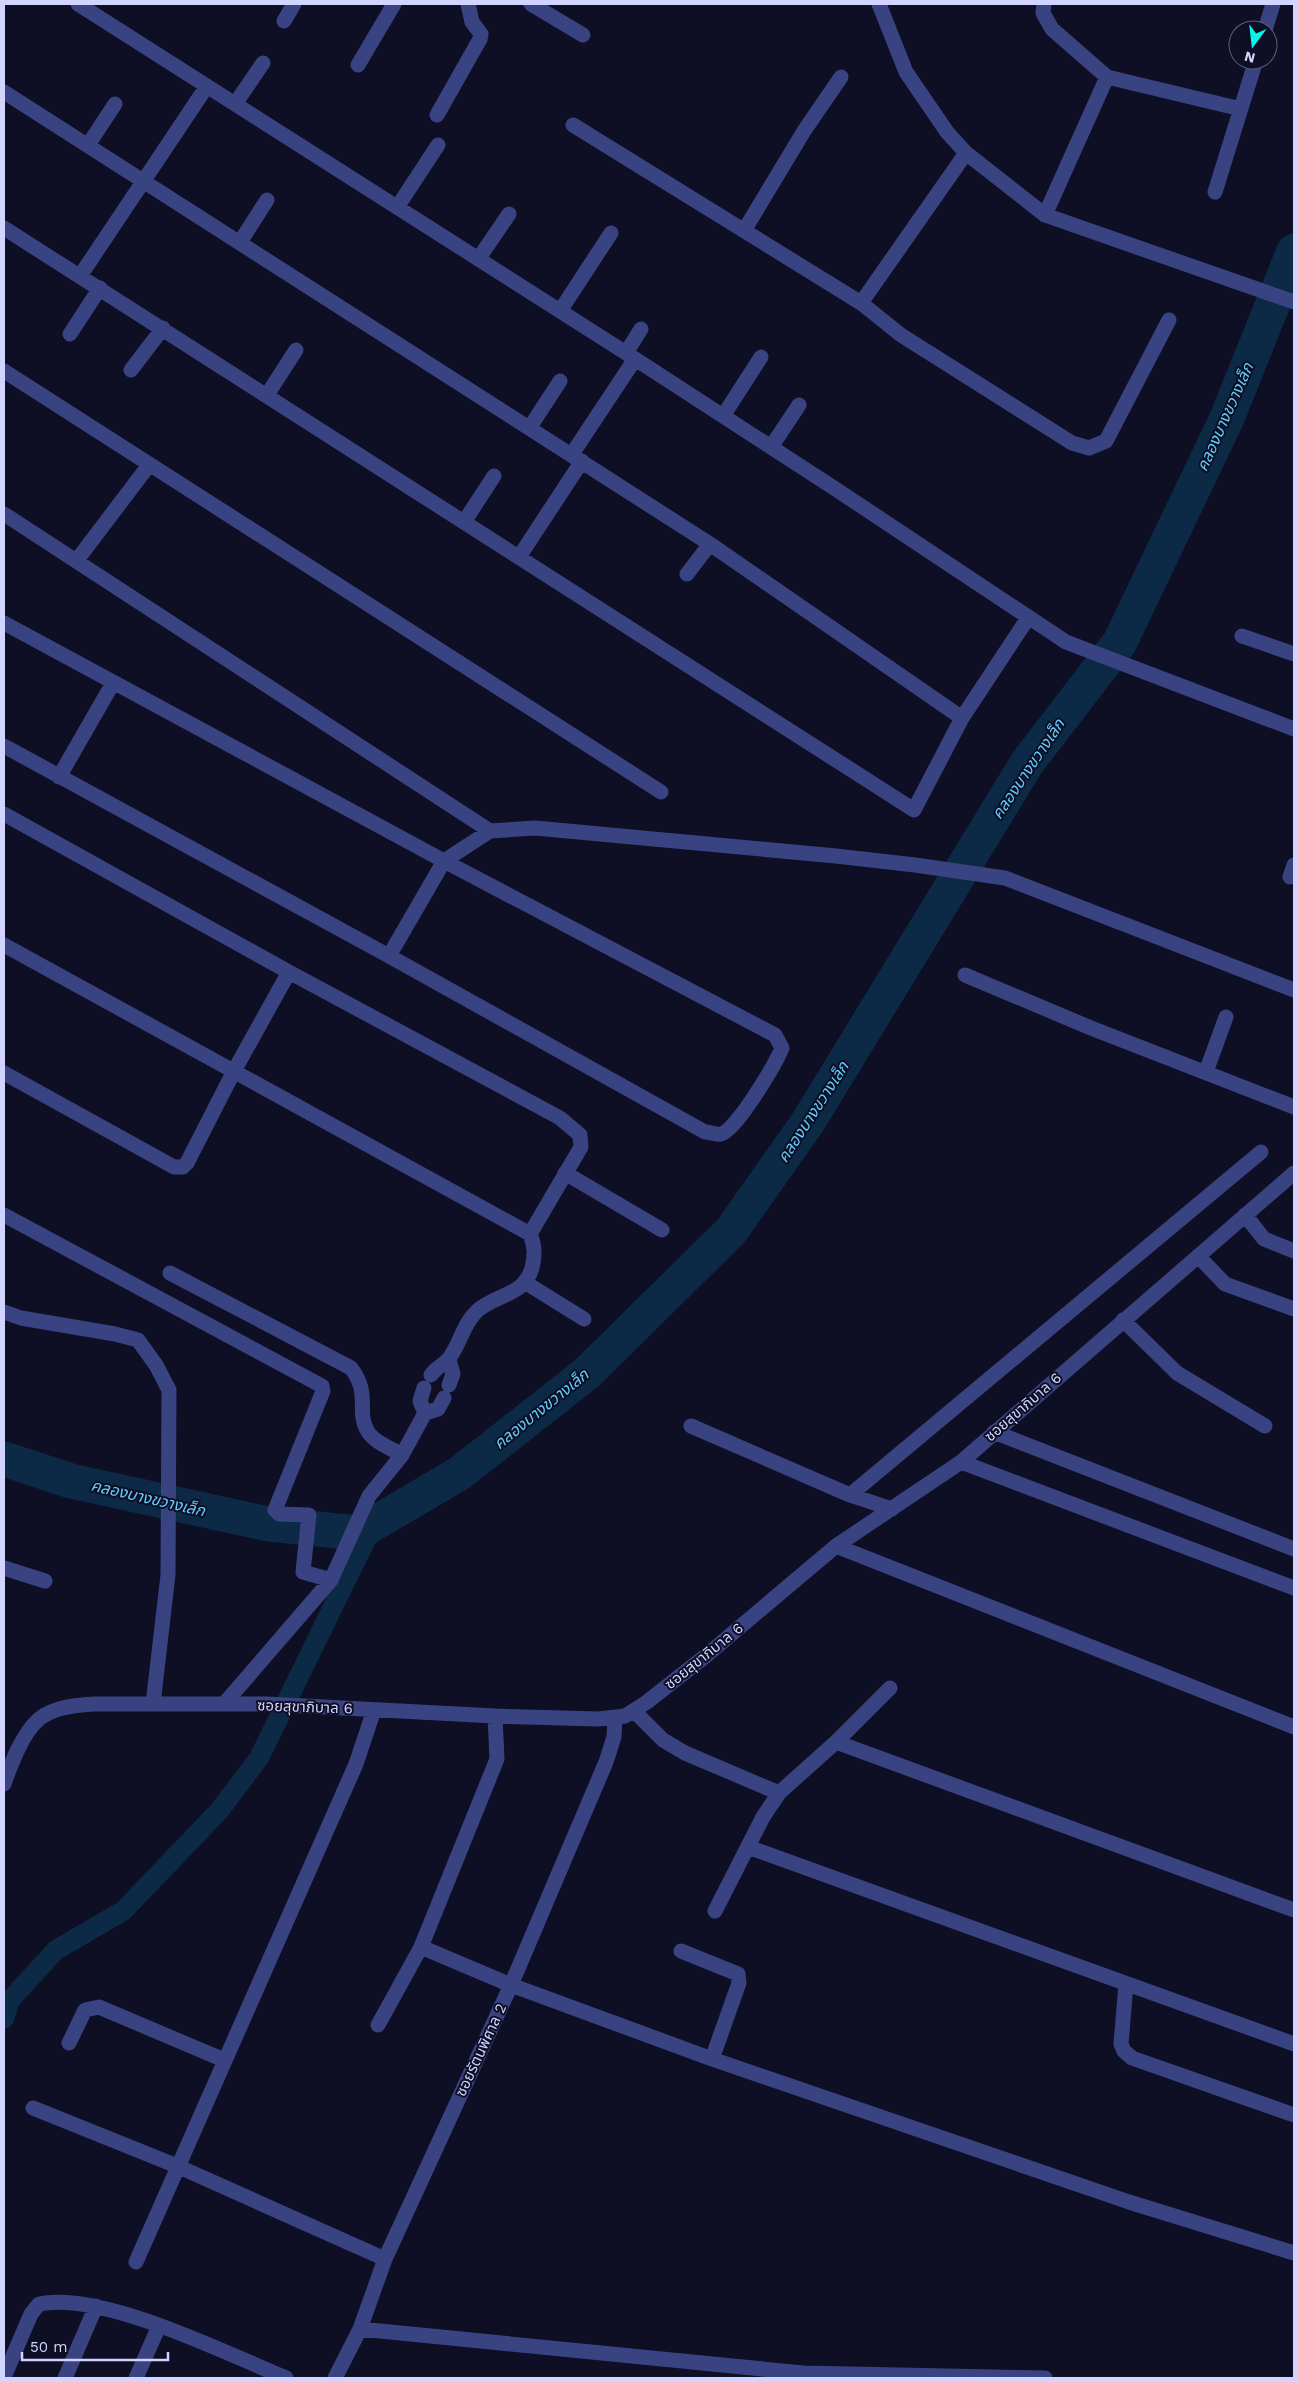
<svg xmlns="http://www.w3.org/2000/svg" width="1298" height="2382" font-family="'Work Sans','Noto Sans Thai',sans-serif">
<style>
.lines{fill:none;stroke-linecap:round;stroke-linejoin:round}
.canal{stroke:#0c2a45;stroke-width:20}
.river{stroke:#0c2a45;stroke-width:35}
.minor{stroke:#3a4382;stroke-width:15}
.labels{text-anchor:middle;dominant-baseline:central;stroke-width:4;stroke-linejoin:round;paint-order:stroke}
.street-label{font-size:15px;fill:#d1d4ff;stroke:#0e0e24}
.water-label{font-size:16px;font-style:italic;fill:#60cffd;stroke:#0e0e24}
</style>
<rect width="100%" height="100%" fill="#0e0e24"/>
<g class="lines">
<path class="canal" d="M4 2019 10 2000 56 1950 123 1911 219 1811 259 1758 373 1525"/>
<path class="river" d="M4 1459 71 1481 268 1524 358 1533 460 1473 587 1373 731 1231 808 1122 1027 763 1120 642 1227 418 1294 251"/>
<path class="minor" d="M78 4 626 353 834 488 1066 642 1294 729
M531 4 583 35
M879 4 906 72 947 132 966 153 1045 215 1294 302
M1044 4 1043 13 1052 29 1107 77 1241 109
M284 21 294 4
M1265 30 1273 4
M358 65 394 4
M4 92 710 544 962 718
M235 104 263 63
M437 115 480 39 481 34 472 22 468 4
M573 125 861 303 901 335 1072 443 1089 448 1106 441 1169 320
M88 145 115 104
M1215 192 1256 60
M398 206 438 145
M1045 215 1107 77
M4 228 914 810 962 718 1028 618
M745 229 804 131 841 77
M240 242 267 200
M479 258 509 214
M80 276 207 86
M861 303 966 153
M560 311 611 233
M70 334 100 288
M626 353 641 329
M131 370 163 328
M4 371 661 792
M267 395 296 350
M723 416 761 357
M530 427 560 381
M771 447 799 405
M572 454 635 359
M4 514 490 831
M464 522 494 476
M519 557 582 461
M77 560 149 465
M687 574 710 544
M4 623 444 861 775 1035 782 1048C776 1063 736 1131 721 1134 717 1135 710 1132 705 1132L389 956
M1242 636 1294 654
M4 746 389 956 444 861 490 831 535 828 836 856 915 865 1005 878 1294 990
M59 777 113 683
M4 814 289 972 560 1118 580 1135 581 1147 530 1234
M1290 877 1294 865
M4 945 530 1234C535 1246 535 1255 532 1268 524 1296 496 1294 477 1311 464 1323 460 1343 450 1357 446 1364 436 1367 431 1375
M965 975 1091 1028 1294 1107
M1206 1072 1226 1017
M4 1073 174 1167H183L187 1163 234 1071 289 972
M565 1173 662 1230
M4 1215 322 1386 323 1391 275 1510 279 1514 309 1515 303 1572 331 1580
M1245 1215 1264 1239 1294 1251
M1198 1256 1225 1284 1294 1309
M170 1273 351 1368C371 1394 356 1411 367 1430 373 1442 391 1448 402 1455
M526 1283 584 1319
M4 1312 21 1318 115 1334 138 1340 156 1365 169 1390 168 1575 153 1704
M1123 1320 1177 1373 1265 1426
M449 1360 453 1374 449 1385
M424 1388 420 1401 425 1413
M691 1426 850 1495 892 1509
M994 1432 1294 1549
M961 1462 1294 1588
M850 1495 1261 1152
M836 1546 1294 1727
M4 1568 45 1581
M224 1704 331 1580 369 1496 402 1455 425 1413 438 1409 444 1398
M634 1711 663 1740 685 1753 779 1793
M836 1742 1294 1910
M4 1784C11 1764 22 1734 39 1719 54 1707 76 1705 95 1704H267L495 1716 598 1719 625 1716 647 1702 708 1654 836 1546 961 1462 1294 1173
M748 1847 1294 2044
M715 1911 763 1817 779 1793 836 1742 890 1688
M421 1947 511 1985 712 2059 1129 2202 1294 2253
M681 1951 738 1974 739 1983 712 2059
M1126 1984 1121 2044 1124 2051 1132 2058 1294 2115
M378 2025 421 1947 497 1759 495 1716
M69 2043 85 2010 99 2007 224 2060
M33 2108 177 2166 385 2259
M136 2262 356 1764 374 1710
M360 2329 803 2373 1045 2378
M4 2377 31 2314 39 2304C102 2291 225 2353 286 2378
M65 2378 96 2306
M136 2378 159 2326
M335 2378 360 2329 385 2259 511 1985 606 1762 614 1737 615 1718"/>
</g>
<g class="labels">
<g class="street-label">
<text transform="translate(1023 1407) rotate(-41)">ซอยสุขาภิบาล 6</text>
<text transform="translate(704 1656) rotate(-39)">ซอยสุขาภิบาล 6</text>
<text transform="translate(305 1707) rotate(2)">ซอยสุขาภิบาล 6</text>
<text transform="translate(481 2050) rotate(-65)">ซอยรัตนพิศาล 2</text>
</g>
<g class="water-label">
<text transform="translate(1225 417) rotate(-66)">คลองบางขวางเล็ก</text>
<text transform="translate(1028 769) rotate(-56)">คลองบางขวางเล็ก</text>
<text transform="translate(813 1112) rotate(-57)">คลองบางขวางเล็ก</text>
<text transform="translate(541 1409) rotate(-39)">คลองบางขวางเล็ก</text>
<text transform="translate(148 1498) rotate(13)">คลองบางขวางเล็ก</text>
</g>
</g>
<rect width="1298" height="2382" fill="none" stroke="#d1d4ff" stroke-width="10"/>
<g transform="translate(1253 45) rotate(195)"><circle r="24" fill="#0e0e24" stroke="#5c5d7c"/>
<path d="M0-4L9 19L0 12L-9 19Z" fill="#02f9e9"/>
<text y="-8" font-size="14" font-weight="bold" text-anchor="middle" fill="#d1d4ff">N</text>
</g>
<path d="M22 2352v8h146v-8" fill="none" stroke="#d1d4ff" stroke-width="2.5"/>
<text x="30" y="2352" font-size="15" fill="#d1d4ff" stroke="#0e0e24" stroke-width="4" paint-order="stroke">50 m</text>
</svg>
